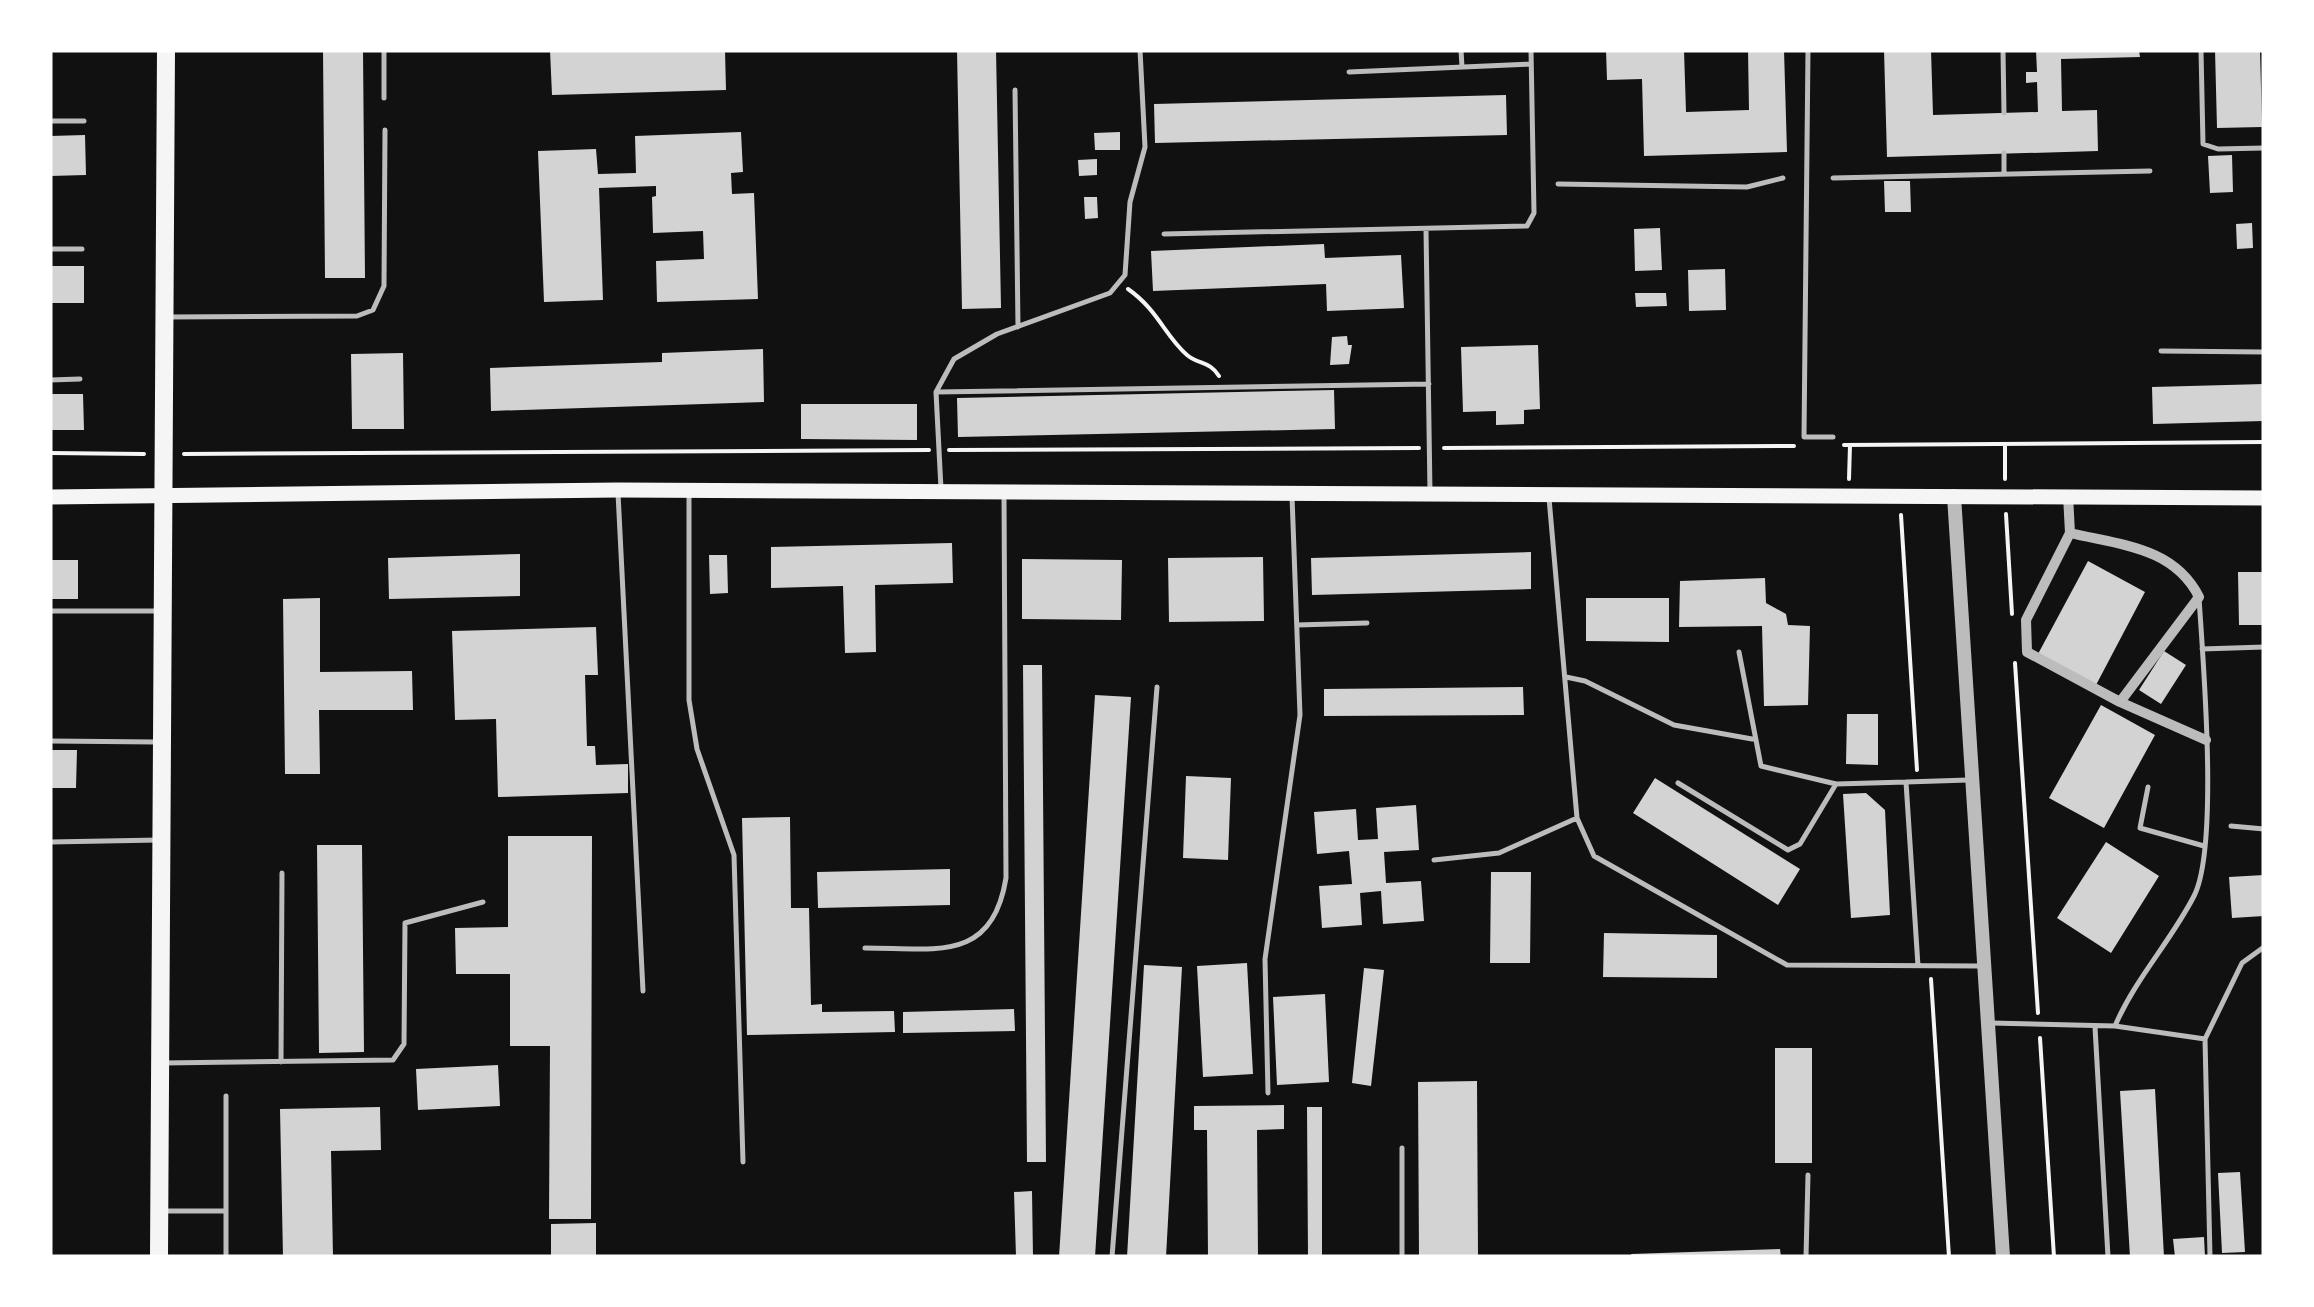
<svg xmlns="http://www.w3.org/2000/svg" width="2314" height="1307" font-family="Barlow,sans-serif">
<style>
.building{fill:#d3d3d3}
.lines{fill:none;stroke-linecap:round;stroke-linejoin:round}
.path{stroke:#f5f5f5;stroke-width:4}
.service{stroke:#bcbcbc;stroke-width:5}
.minor{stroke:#bcbcbc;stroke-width:10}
.tertiary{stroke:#bcbcbc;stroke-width:14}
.secondary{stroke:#f5f5f5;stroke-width:15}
.primary{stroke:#f5f5f5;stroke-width:18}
</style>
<rect width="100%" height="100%" fill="#111"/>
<path class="building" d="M323 50H363L365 278H325Z
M550 50H725L726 90 552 95Z
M957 50H996L1001 308 962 309Z
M1606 50H1684L1686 112 1749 110 1748 50H1784L1787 152 1644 156 1642 79 1607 80Z
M1884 50H1931L1933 115 2038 112 2037 82 2026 83V72H2037L2036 50H2139L2140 57 2061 59 2062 111 2097 110 2098 151 1887 157Z
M2215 50H2260L2262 127 2217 128Z
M1506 95 1507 135 1155 143 1154 104Z
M741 132 743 172 731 173 732 194 754 193 758 299 657 302 656 261 704 259 703 231 653 233 652 197 656 196V186L599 188 603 300 544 302 538 151 596 149 598 174 636 173 635 136Z
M1120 132V150H1095L1094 133Z
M85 135 86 175 50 176V136Z
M2232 155 2233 192 2210 193 2208 156Z
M1097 159V175L1079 176 1078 160Z
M1884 181H1910L1911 212H1885Z
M1084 197H1097L1098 218 1085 219Z
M2252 223 2253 248 2237 249 2236 224Z
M1660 228 1662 270 1635 271 1634 229Z
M1324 244 1325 258 1401 255 1404 308 1327 311 1326 284 1153 291 1151 251Z
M50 266H84V303H50Z
M1725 269 1726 310 1689 311 1688 270Z
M1635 293H1666L1667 306 1636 307Z
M1347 336 1348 345H1352L1349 364 1330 365 1332 337Z
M1538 345 1540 409 1524 410V424L1496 425V411L1463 412 1461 347Z
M763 349 764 402 491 411 490 368 662 362V353Z
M403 353 404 429H352L351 354Z
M2264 384V421L2153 424 2152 387Z
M1334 390 1335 429 958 437 957 398Z
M50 394H83L84 430H50Z
M801 404H917V440L801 439Z
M952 543 953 583 875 585 876 652 845 653 843 586 771 588V547Z
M1531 552V589L1312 595 1311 558Z
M520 554V596L389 599 388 558Z
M709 555H727L728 593 710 594Z
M1263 557 1264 621 1169 622 1168 558Z
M1022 559 1122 560 1121 620 1022 619Z
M50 560H78V599H50Z
M2088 561 2145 592 2096 685 2038 654Z
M2238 572H2264V625H2239Z
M1765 578 1766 603 1786 614 1788 625 1810 626 1808 705 1764 706 1762 626 1679 627 1680 581Z
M320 598V672L412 671 413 710H319L320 774H285L283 599Z
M1586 598H1669V642L1586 641Z
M596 627 598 675H585L587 746H595L596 765 628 764V793L498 797 496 719 455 720 452 631Z
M2164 651 2186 665 2161 704 2139 690Z
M1023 665H1042L1046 1162H1027Z
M1523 687 1524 715 1324 716V689Z
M1095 695 1131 697 1095 1257H1059Z
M2101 705 2155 735 2104 828 2049 798Z
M1847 714H1878V765L1846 764Z
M50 750H77L76 788H50Z
M1186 776 1231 778 1228 860 1183 858Z
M1655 778 1800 869 1778 905 1633 813Z
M1866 793 1885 810 1890 915 1851 918 1843 794Z
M1416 805 1419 850 1384 852 1386 883 1421 881 1424 921 1383 924 1381 891 1360 893 1362 925 1322 928 1319 886 1352 884 1349 851 1317 854 1314 812 1356 809 1358 840 1378 839 1376 808Z
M790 817 791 908H809L811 1005 822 1004V1012L894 1011 895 1032 747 1035 742 818Z
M508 836H592L591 1219H549L550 1046H510V974H456L455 928 508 927Z
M2106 842 2159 876 2111 953 2057 918Z
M317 845H362L364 1052 319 1053Z
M950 869V905L818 908 817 872Z
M1491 872H1531L1530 963H1490Z
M2264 875V916L2232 918 2229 877Z
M1604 933 1717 935V978L1603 977Z
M1247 963 1253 1074 1203 1077 1197 966Z
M1144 965 1182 967 1166 1257H1127Z
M1364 968 1384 970 1371 1086 1352 1083Z
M1325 994 1329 1082 1277 1085 1273 997Z
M1014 1009 1015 1031 903 1033V1012Z
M1775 1048H1812V1163H1775Z
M498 1065 500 1106 418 1110 416 1069Z
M1477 1081 1478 1257H1419L1418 1082Z
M2155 1089 2164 1257H2130L2120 1091Z
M1284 1105V1129L1257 1130 1258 1257H1208L1207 1130H1194V1106Z
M380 1107 381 1150 331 1151 333 1257H283L280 1109Z
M1307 1107H1322V1257H1308Z
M2240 1172 2245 1252 2222 1253 2218 1173Z
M1032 1191 1033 1257H1016L1014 1192Z
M596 1223V1257H551V1224Z
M2204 1237 2205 1257H2175L2173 1239Z
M1780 1249 1781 1257H1632L1631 1254Z"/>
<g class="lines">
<path class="path" d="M1128 289C1158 310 1165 336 1187 355 1199 365 1210 361 1219 376
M1844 445 2264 442
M1444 448 1794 446
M949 450 1419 448
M50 453 144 454
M184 454 929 450
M1849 479 1850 445
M2005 479V444
M2006 514 2012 614
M1901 515 1917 770
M2015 663 2038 1013
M1931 979 1949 1257
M2040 1038 2054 1257"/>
<path class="service" d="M384 50V98
M1461 50 1462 67
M1808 50 1804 437H1833
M2003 50 2004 113
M2201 50 2203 144 2218 149 2264 148
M1349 72 1531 64
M1015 90 1018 327
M50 121H84
M2004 153V174
M1833 178 2150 171
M1558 184 1747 187 1783 178
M1426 230 1430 492
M1164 234 1527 226 1534 213 1531 50
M50 249H82
M168 317 357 316 373 310 384 286 385 130
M2161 351 2264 352
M50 380 80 379
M937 392 1429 384
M941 489 936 392 954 359 997 334 1110 293 1125 275 1130 202 1145 147 1140 50
M618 493 643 991
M689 493V700L697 749 734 855 743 1162
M1549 498 1577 818 1594 856 1787 965 1981 966
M50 611H160
M1297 625 1367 623
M2202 649 2264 647
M1739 652 1761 766 1836 784 1906 782
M1566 677 1585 681 1674 725 1752 739
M50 741 156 742
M1678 783 1788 850 1800 844 1836 784
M2148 787 2140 828 2204 846
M2231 826 2264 829
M50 842 159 840
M1434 860 1499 853 1577 818
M865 948C934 948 992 964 1006 878L1004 495
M1918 966 1906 782 1968 780
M1991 1023 2115 1026 2205 1039 2242 963 2264 947
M2115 1026C2135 979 2171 941 2194 896 2219 847 2203 660 2199 598
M2095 1027 2108 1257
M2205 1039 2210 1257
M281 1062 282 873
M163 1063 393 1060 404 1044 405 923 483 902
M1268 1093 1265 959 1300 715 1292 496
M1402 1148V1257
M162 1211H226
M226 1257V1096
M1112 1257 1157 687
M1806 1257 1808 1175"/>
<path class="minor" d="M2068 495 2070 533C2120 545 2174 547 2199 597L2120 702
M2070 533 2026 620 2027 652 2120 702 2206 740"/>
<path class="tertiary" d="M1954 496 2003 1257"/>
<path class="secondary" d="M50 497 618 490 2264 498"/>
<path class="primary" d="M159 1257 166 50"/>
</g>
<rect width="2314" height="1307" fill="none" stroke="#ffffff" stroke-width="105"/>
</svg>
